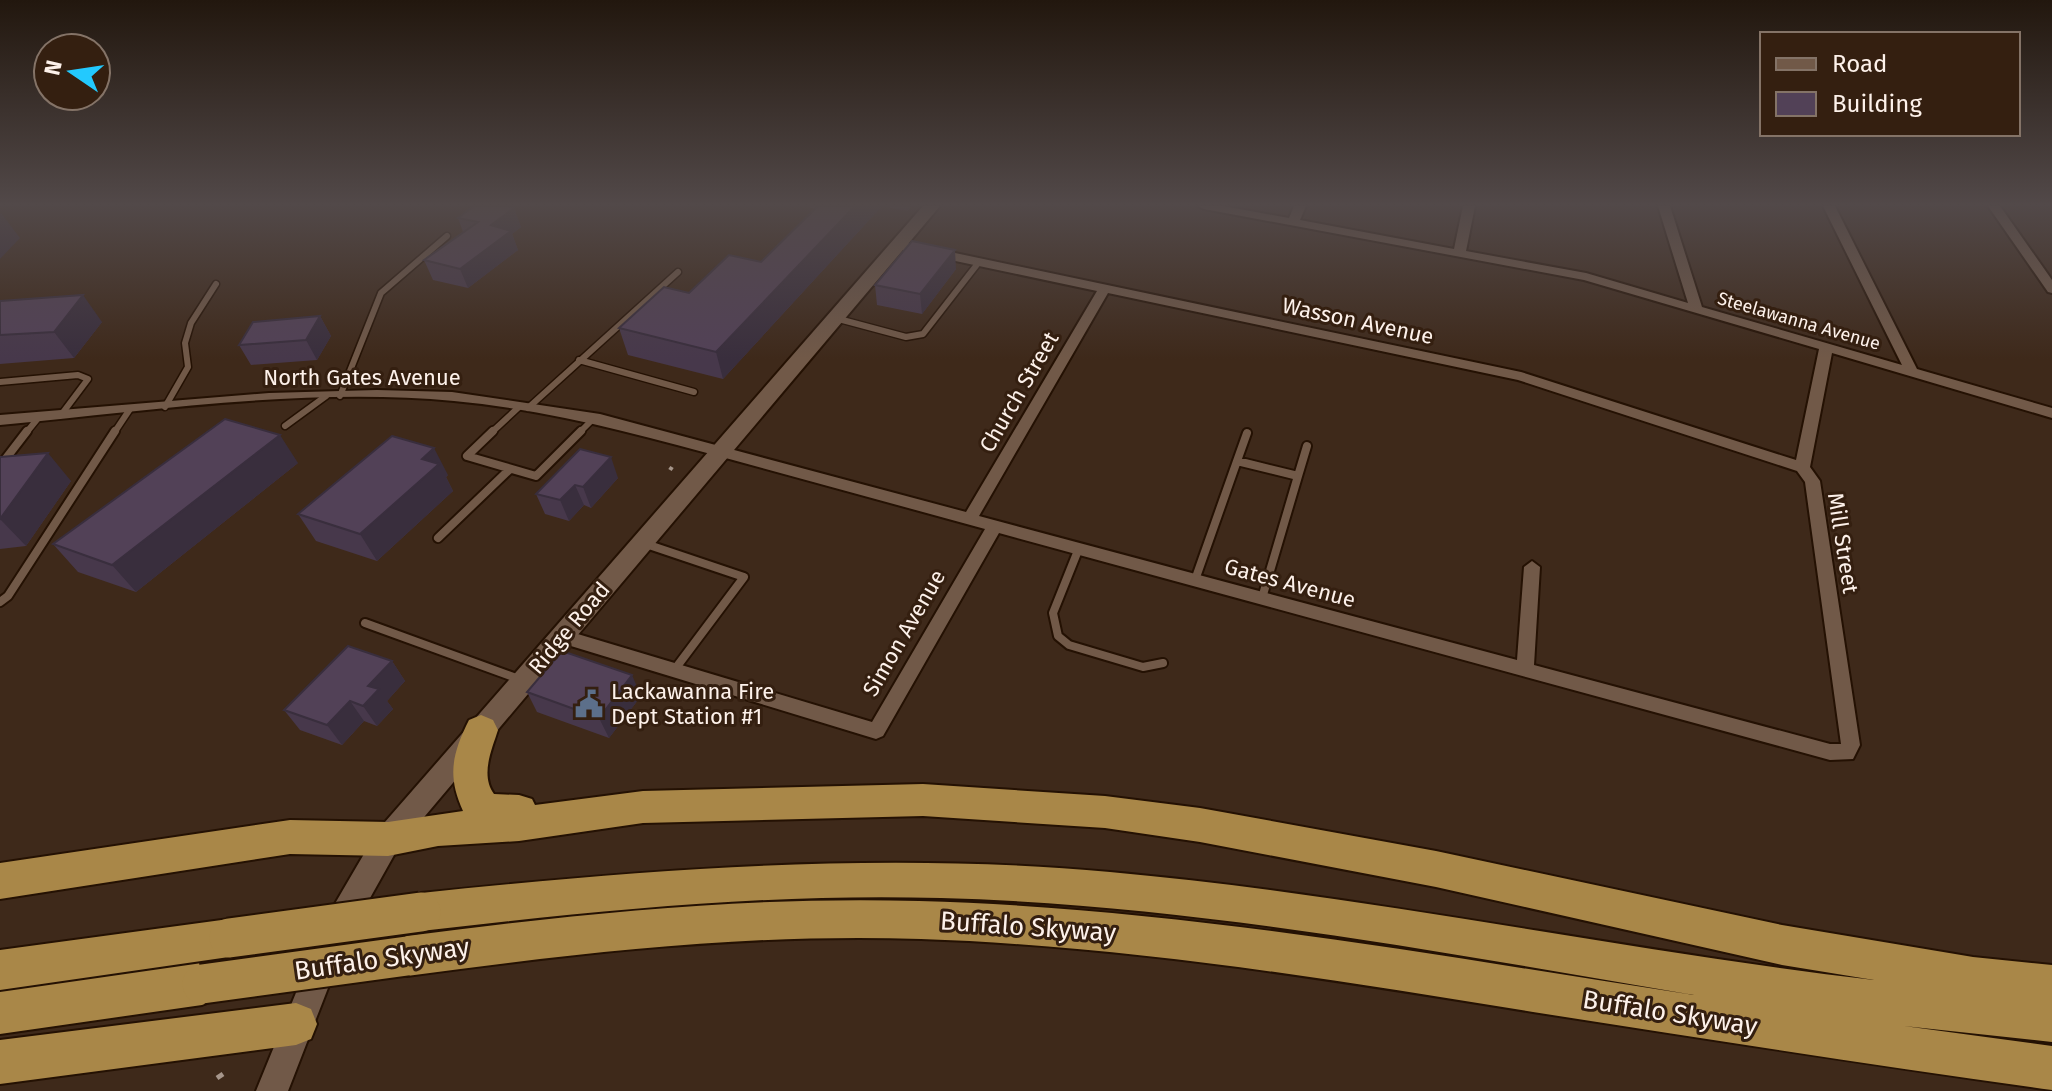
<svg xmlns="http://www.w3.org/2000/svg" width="2052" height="1091" font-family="'Fira Sans',sans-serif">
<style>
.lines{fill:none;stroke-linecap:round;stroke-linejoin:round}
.service-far1-casing{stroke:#241103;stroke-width:9}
.service-casing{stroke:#241103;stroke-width:12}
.minor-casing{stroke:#241103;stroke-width:4}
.secondary-casing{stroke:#241103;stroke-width:4}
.motorway-casing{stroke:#241103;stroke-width:4}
.path-far1{stroke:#a6968b;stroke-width:4;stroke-dasharray:6 6;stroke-linecap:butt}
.path{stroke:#a6968b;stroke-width:5;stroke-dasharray:8 8;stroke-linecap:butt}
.service-far1{stroke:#715948;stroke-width:6}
.service{stroke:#715948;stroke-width:8}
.minor{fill:#715948;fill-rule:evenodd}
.secondary{fill:#715948;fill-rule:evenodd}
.motorway{fill:#a98748;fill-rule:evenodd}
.motorway-bridge-casing{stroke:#241103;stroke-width:43;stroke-linecap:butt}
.motorway-bridge{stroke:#a98748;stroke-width:39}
.wall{fill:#47384b}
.shaded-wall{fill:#392e3d}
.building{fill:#524157;stroke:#392e3d;stroke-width:2}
.labels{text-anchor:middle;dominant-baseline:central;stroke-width:6;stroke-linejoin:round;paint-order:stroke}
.far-street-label{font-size:18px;fill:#fdf1ea;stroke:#341f10}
.street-label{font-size:22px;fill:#fdf1ea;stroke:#341f10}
.poi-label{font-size:22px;fill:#fdf1ea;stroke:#341f10;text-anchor:start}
.near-street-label{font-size:26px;fill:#fdf1ea;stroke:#341f10}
</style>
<rect width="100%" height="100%" fill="#3e291a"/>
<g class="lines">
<defs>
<path id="service-far1" d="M835 318 906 337 923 334 979 262
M579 360 694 392
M0 382 78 375 88 379 61 415
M340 396 381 293 447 236
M165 407 188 367 185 343 191 323 216 284
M528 408 678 272
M285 426 326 396
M26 433 39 417
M114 433 130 409
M491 433 520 406
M579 433 594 418"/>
<path id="service" d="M493 431 467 456 536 476 581 431
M1237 461 1247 433
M0 466 27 431
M1298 476 1307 446
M438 538 510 469
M646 544 744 577 675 669
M1079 548 1053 613 1058 636 1069 645 1143 667 1163 663
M1195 580 1237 461 1298 476 1262 598
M0 602 8 596 115 431
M365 623 519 679"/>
<path id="minor" d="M1198 206H1223L1289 218 1294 206H1306L1300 220 1454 249 1463 206H1475L1466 251 1586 273 1688 303 1658 206H1670L1702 307 1902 365 1823 206H1835L1917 369 2052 408V418L1832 353 1810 467 1820 481 1860 745 1853 759 1830 760 999 533 883 736 876 739 561 643 555 641 552 636 555 631 561 629 872 722 985 529C901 506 817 483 733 460 641 435 550 410 454 401 307 387 147 411 0 425V415L269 393 377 390 452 392 600 414 966 512 1097 291 894 248V242L898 241 1521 372 1796 460 1819 349 1584 280 1204 209ZM1108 293 1518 380 1797 471 1805 482 1841 744H1830L1534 665 1540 567 1532 561 1524 567 1517 660 979 516Z
M1988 206H2000L2052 280V293L2048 292Z"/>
<path id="secondary" d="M923 206H940L398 848 347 939 288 1091H256L326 919 378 830Z"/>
<path id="motorway" d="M481 715 493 720 498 730C492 749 480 775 494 794L519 795 532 799 535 805 643 791 923 784 1105 796 1200 808 1436 851 1782 925 1973 957 2052 965V1042L1904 1026 2052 1046V1090C1879 1066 1706 1039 1533 1012 1330 979 1127 946 921 939 749 933 578 953 407 976L393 970 387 956 393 942 407 936C577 914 748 896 919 901 1180 908 1438 956 1694 995 1445 953 1195 905 941 898 767 893 594 911 421 931L407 925 401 912 407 899 421 893C651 869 879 851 1110 872 1367 895 1618 950 1874 980L1782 965 1436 887 1200 842 1105 828 923 816 643 823 519 841 438 846 388 856 290 854 0 899V863L290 820 388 822 463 811C447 776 452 754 469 720Z
M229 919 243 924 249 938 243 952 229 957 0 990V950Z
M202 963 217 969 223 984 217 999 202 1005 0 1034V992Z
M296 1003 311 1009 317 1024 311 1039 296 1045 0 1084V1040Z"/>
</defs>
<use href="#service-far1" class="service-far1-casing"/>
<use href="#service" class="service-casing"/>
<use href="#minor" class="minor-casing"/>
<use href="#secondary" class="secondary-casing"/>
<use href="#motorway" class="motorway-casing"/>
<path class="path-far1" d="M670 470 672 467"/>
<path class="path" d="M217 1078 223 1074"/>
<use href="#service-far1" class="service-far1"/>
<use href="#service" class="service"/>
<use href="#minor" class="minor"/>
<use href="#secondary" class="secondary"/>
<use href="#motorway" class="motorway"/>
<defs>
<path id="motorway-bridge" d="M229 938 421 912
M202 984 407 956"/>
</defs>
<use href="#motorway-bridge" class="motorway-bridge-casing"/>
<use href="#motorway-bridge" class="motorway-bridge"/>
</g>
<path class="wall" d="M804 206H882L723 379 628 355 619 328 689 293 761 262 815 209Z
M882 206H911L908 211Z
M514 208 521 227 512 234 518 250 468 288 433 280 424 260 463 232 458 218Z
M956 269 922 314 877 305 875 285Z
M0 301 102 322 74 358 0 364Z
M320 316 331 336 317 360 251 365 239 345Z
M580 449 618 478 591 508 584 505 569 521 545 514 536 494Z
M0 457 71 481 26 546 0 549Z
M298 463 136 592 78 572 53 544Z
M448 475 446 477 453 491 377 561 316 541 298 514Z
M392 661 405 681 387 701 393 709 377 726 364 721 342 745 300 730 284 710Z
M527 692 641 696 609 738 537 712Z"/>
<path class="shaded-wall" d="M855 206H882L723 379 716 352Z
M514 208 521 227 512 234 518 250 468 288 460 269 491 225Z
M1 213 20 238 0 259V214Z
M955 250 956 269 922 314 920 294Z
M83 295 102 322 74 358 54 332Z
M320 316 331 336 317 360 306 340Z
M280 435 298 463 136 592 112 565Z
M434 448 448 475 446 477 453 491 377 561 360 534 422 459Z
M48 453 71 481 26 546 0 519Z
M611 457 618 478 591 508 583 487Z
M575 485 584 505 569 521 560 500Z
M392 661 405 681 387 701 393 709 377 726 363 706 368 686Z
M632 675 641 696 609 738 599 718Z
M350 701 364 721 342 745 327 725Z"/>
<path class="building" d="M474 206H506L514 208 491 225 511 231 460 269 424 260 478 222 458 218Z
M818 206H855L716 352 619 328 664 287 689 293 729 255 761 262Z
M912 241 955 250 920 294 875 285Z
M83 295 54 332 0 335V301Z
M320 316 306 340 239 345 253 322Z
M225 419 280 435 112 565 53 544Z
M392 436 434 448 422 459 439 464 360 534 298 514Z
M580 449 611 457 583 487 575 485 560 500 536 494Z
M48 453 0 519V457Z
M348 646 392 661 368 686 379 689 363 706 350 701 327 725 284 710Z
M562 651 632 675 599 718 527 692Z"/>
<linearGradient id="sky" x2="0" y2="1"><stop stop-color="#22170e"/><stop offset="0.57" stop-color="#524949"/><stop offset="1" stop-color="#524949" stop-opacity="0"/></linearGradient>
<rect width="2052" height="359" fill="url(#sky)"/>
<defs>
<symbol id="civic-bare" viewBox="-9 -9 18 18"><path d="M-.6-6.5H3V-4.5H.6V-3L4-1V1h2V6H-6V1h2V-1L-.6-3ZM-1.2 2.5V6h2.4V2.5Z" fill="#5c6f8a" stroke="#341f10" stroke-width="2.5" paint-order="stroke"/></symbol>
</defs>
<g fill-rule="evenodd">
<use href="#civic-bare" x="569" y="684" width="40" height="40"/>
</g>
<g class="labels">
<g class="far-street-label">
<text transform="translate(1799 321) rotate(16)">Steelawanna Avenue</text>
</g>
<g class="street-label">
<text transform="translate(1358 321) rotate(12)">Wasson Avenue</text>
<text x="362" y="377">North Gates Avenue</text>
<text transform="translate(1019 392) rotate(-60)">Church Street</text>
<text transform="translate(1843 543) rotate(81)">Mill Street</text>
<text transform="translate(1290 583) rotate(15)">Gates Avenue</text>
<text transform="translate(569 628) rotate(-50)">Ridge Road</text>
<text transform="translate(904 633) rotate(-60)">Simon Avenue</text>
</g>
<g class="poi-label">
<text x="611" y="691">Lackawanna Fire<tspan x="611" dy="25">Dept Station #1</tspan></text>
</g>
<g class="near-street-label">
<text transform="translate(1028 927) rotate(4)">Buffalo Skyway</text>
<text transform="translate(382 959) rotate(-8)">Buffalo Skyway</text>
<text transform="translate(1670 1013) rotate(9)">Buffalo Skyway</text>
</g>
</g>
<rect x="1760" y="32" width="260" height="104" fill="#341f10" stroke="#847367" stroke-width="2"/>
<rect x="1776" y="58" width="40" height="12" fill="#715948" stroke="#847367" stroke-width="2"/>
<text x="1832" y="72" font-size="24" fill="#fdf1ea">Road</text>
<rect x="1776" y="92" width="40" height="24" fill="#524157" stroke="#847367" stroke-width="2"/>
<text x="1832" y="112" font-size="24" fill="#fdf1ea">Building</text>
<g transform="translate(72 72) rotate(283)"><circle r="38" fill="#341f10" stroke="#847367" stroke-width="2"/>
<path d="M0-6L14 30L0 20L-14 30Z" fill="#23c9fe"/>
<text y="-12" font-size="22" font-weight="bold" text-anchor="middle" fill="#fdf1ea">N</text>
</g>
</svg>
